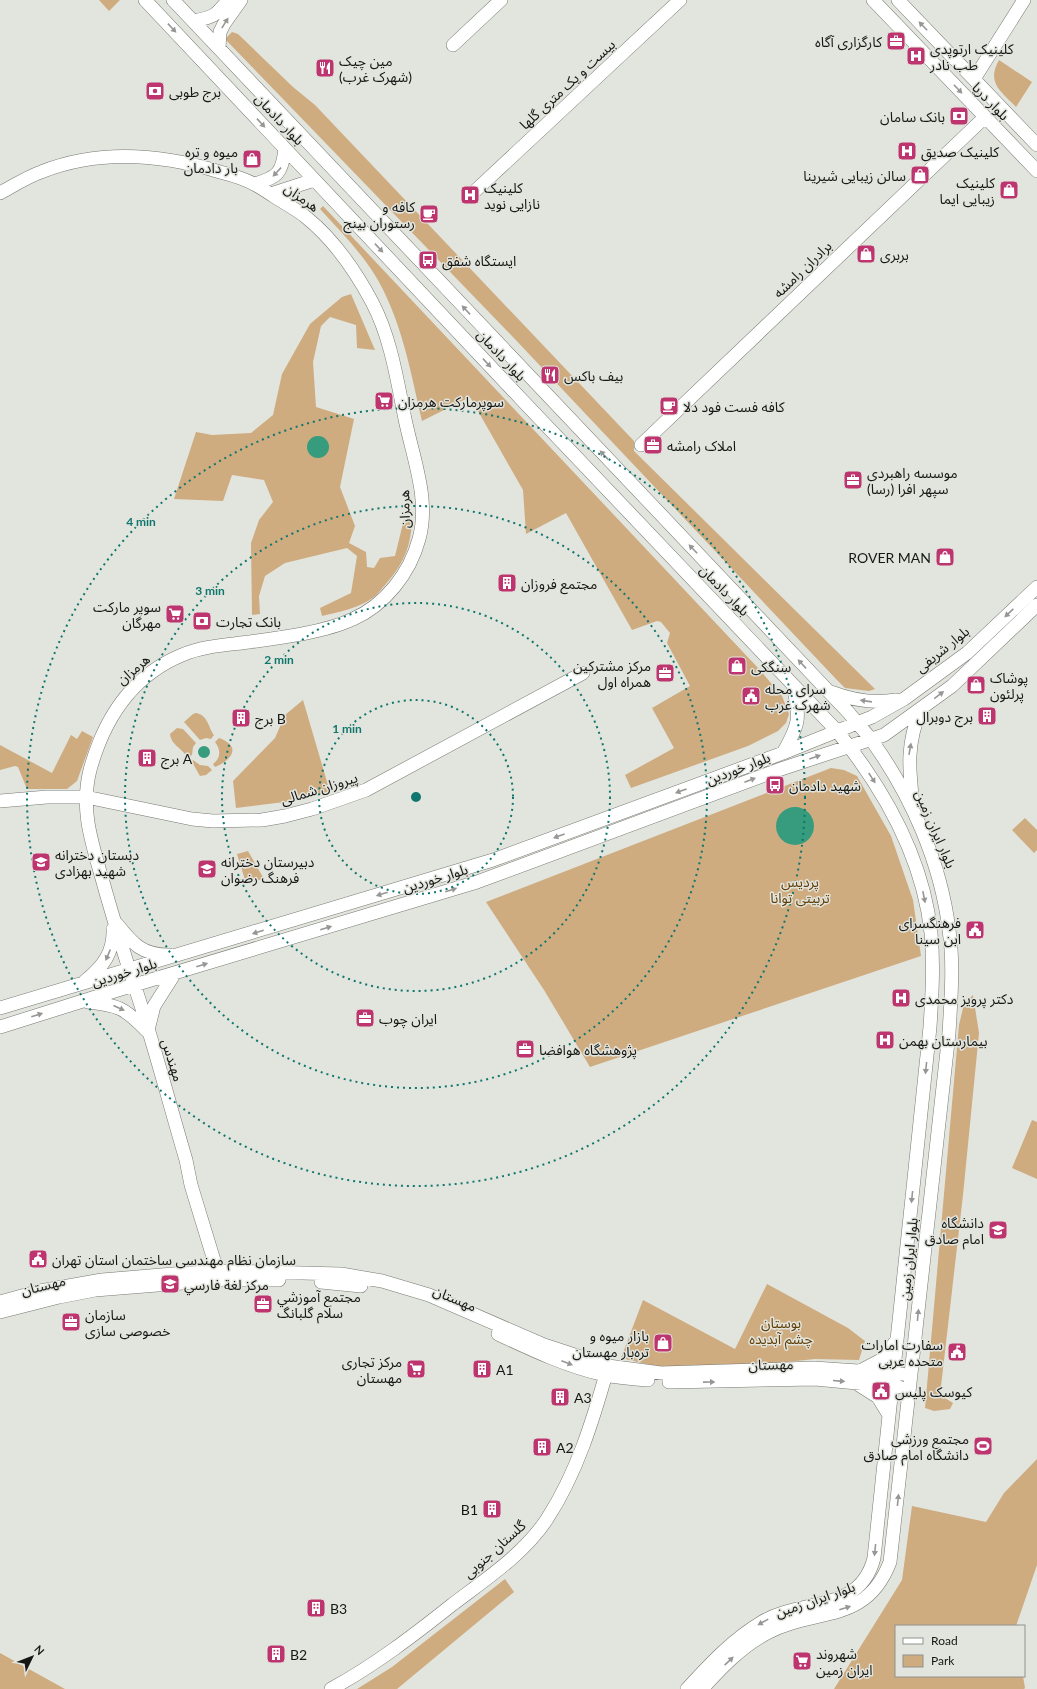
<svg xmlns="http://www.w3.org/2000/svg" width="1037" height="1689" font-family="Lato,'Noto Sans Arabic',sans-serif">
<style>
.green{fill:#cfab80}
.water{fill:#369c7d}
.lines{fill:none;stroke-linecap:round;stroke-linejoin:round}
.secondary-casing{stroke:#777972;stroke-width:14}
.secondary{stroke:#fff;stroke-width:13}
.oneway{fill:#969795}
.ring{fill:none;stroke:#0f766e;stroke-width:2;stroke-dasharray:2 4}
.labels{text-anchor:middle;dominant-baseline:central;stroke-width:3;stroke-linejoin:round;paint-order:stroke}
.poi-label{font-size:14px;fill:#161714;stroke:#e2e5dd;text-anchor:start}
.street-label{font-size:14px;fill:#161714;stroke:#e2e5dd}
.park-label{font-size:14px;fill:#603d05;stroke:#e2e5dd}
.centre{fill:#0f766e;stroke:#e2e5dd;stroke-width:2}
.ring-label{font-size:12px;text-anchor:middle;font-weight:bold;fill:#0f766e;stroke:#e2e5dd;stroke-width:3;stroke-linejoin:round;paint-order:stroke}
</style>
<rect width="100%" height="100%" fill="#e2e5dd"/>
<path class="green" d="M99 0H120L109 11Z
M232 32 238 34 293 87 315 105 634 441V451L875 689 869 691 845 688 836 679 512 336 225 39Z
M999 60 1032 82 1016 107C1001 91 986 83 999 60Z
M323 206 759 669 782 696 789 714 786 723 778 731 748 746 631 788 625 775 674 748 652 708 690 686 667 643 670 633 661 622 657 621 632 630 566 513 526 534 523 490 470 397 422 421C411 374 403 326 379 282 364 255 341 232 320 209Z
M351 294 375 350 357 348 356 325 330 317 321 326 313 362 316 407 354 419 340 487 355 526 349 543 366 552 367 567 374 568 380 558 395 556 404 519 412 523C410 549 403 564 386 584 382 588 378 594 374 597 360 608 338 612 322 616L320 608 351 593 357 556 347 548 285 563 265 576 259 596 260 614 252 615 251 543 259 520 273 502 264 480 232 475 223 501 174 499 196 432 212 435 251 433 273 415 282 374 310 324 342 297Z
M303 700 330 792 301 800 236 808 233 781 275 738 285 715Z
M196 713C208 715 208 727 214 735L211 739 206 738 200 740 184 722 193 714Z
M177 728 183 729 196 743 193 747 192 755 188 758C183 749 171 745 170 734Z
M82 731 93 737 77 781 67 789H27L18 767 15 766 0 770V745L52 773 71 735 77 739Z
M219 738C242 746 232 760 215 767L213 764C221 758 221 750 215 742Z
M193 760 200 765 208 766 212 770 206 775 200 776 192 762Z
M831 768 844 770 857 776 891 836 913 900 921 956 590 1067 544 990 486 902Z
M1025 818 1037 830V850L1034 853 1012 830Z
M248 851 264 879 246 883 237 854Z
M973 995 979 1033 963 1195 940 1395 953 1403 950 1409 934 1411 925 1408 959 1025 964 1004Z
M1032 1120 1037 1122V1179L1012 1168Z
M767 1284 848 1328 865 1341 859 1360 815 1359 777 1363 659 1367 621 1358 643 1300 735 1349Z
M1037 1459V1565L1016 1626H896V1676H1023L1025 1688 1024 1689H834L902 1580 912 1506 986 1522 1004 1493Z
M505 1579 514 1592 397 1689H357L392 1667Z
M0 1653 65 1689H0Z"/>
<path class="water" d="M307 447a11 11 0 1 1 22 0a11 11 0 1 1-22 0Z
M198 752a6 6 0 1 1 12 0a6 6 0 1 1-12 0Z
M776 826a19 19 0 1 1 38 0a19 19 0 1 1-38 0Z"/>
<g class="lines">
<defs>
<path id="secondary" d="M145 0 522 400 837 731C884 789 923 857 931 933 934 965 932 996 930 1027L874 1558C860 1614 801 1598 762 1622 732 1640 710 1664 687 1689
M173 0 849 713C856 722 865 731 872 741 911 795 941 863 949 930 954 964 951 998 949 1033L890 1562C866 1625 816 1607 767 1633 741 1647 722 1667 702 1689
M873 0 1037 171
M898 0 1037 145
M193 21C213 17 215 17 228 0
M453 45 501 0
M219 48 220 32 224 24 241 0
M974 79 1024 0
M255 184C278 177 282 173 285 149
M475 191 680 0
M0 193C13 186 27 177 41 172 99 149 161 154 220 172 232 175 245 179 256 185 263 189 269 193 275 197 286 204 298 210 307 218 334 240 356 272 372 302 391 338 397 380 405 419 413 458 430 500 419 539 410 573 385 605 353 619 326 632 279 638 249 642 226 645 203 646 182 655 131 676 104 719 90 770 80 810 92 843 103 882 111 911 120 940 129 969 151 1032 167 1096 186 1160L191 1185 220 1280
M271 194 314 180
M641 445 985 117
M831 692C852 700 873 704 896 700
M783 753C799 725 801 718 793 686
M0 801 47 797H86L192 819 213 821 262 820 285 816 312 809 366 790 583 673
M913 805C909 769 906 744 921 709
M117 924C133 944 142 955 169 955
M85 981C103 967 114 952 113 929
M88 1002C118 1005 125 1008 147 1031
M0 1008 493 860 783 753 872 717 904 699 967 653 1037 587
M0 1027 121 989 477 882 778 770 884 735 952 686 1037 605
M148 1030 154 1006 175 973
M321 1282 361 1286
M0 1302 40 1291 102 1280 173 1274 225 1271 341 1274 382 1281 429 1295 544 1345 608 1366 661 1373 814 1368 902 1374
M0 1312 59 1297 95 1290 220 1280H279
M498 1334C532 1350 568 1367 605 1375 619 1378 634 1379 648 1380
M862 1370 881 1360 896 1341
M669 1382 815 1379 899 1387
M859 1385 878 1397 889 1415
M331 1689C375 1665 414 1635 453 1604 486 1579 524 1554 547 1519 577 1473 593 1420 608 1367"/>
</defs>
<use href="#secondary" class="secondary-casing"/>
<use href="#secondary" class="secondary"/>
</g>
<defs><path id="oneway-solid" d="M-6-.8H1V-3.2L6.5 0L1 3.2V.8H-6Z"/></defs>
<g class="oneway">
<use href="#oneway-solid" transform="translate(225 23) rotate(-58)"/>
<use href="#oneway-solid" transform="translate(923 26) rotate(-134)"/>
<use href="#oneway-solid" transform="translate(172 28) rotate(47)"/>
<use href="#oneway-solid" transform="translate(958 89) rotate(46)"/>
<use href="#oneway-solid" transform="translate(261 123) rotate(47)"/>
<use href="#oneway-solid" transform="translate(277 172) rotate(133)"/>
<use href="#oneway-solid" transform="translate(379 248) rotate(47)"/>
<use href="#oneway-solid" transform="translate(466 310) rotate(-133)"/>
<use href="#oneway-solid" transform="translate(487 363) rotate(47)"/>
<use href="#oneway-solid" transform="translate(604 455) rotate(-133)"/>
<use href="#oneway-solid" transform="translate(693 549) rotate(-134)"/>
<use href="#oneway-solid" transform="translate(1009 613) rotate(137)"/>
<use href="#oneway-solid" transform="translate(802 664) rotate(-133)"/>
<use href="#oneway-solid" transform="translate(939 695) rotate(-37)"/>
<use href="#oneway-solid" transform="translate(866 701) rotate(-172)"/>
<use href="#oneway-solid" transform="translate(910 749) rotate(-80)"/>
<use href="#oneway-solid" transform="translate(815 757) rotate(-19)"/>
<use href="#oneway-solid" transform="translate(872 778) rotate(57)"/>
<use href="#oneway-solid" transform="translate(750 780) rotate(-21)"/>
<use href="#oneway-solid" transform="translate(681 791) rotate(160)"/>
<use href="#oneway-solid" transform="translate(559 836) rotate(160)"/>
<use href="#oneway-solid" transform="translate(451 890) rotate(-17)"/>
<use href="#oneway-solid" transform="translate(382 894) rotate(163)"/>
<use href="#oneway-solid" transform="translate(924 897) rotate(79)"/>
<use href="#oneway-solid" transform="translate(326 928) rotate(-17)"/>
<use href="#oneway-solid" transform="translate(258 932) rotate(163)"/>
<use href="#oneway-solid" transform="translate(108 955) rotate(113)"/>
<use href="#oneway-solid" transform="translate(202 965) rotate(-17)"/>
<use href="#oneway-solid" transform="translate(119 1008) rotate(24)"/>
<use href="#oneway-solid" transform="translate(37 1015) rotate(-18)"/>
<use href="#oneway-solid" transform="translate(926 1068) rotate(96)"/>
<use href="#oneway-solid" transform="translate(912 1197) rotate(96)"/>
<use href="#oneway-solid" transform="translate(918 1315) rotate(-84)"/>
<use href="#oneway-solid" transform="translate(567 1363) rotate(21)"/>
<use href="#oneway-solid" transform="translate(839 1381) rotate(5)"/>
<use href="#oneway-solid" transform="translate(709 1382) rotate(-1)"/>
<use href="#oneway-solid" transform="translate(898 1500) rotate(-84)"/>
<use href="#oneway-solid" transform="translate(875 1550) rotate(96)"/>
<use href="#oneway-solid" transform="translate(845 1608) rotate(-18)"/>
<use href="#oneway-solid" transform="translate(763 1622) rotate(151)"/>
<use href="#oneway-solid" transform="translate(729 1661) rotate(-43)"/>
</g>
<g class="ring">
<circle cx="416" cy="797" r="97"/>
<circle cx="416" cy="797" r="194"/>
<circle cx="416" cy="797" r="291"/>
<circle cx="416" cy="797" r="389"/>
</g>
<defs>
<symbol id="office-square" viewBox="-11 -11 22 22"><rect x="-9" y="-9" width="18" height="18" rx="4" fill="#be346f" stroke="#e2e5dd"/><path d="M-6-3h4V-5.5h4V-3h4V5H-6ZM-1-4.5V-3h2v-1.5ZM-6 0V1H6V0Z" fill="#fff"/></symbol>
<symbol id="hospital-square" viewBox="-11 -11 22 22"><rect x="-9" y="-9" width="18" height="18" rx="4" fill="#be346f" stroke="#e2e5dd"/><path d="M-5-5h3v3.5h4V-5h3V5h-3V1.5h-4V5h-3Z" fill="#fff"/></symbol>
<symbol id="restaurant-square" viewBox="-11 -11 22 22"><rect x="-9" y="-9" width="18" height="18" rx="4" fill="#be346f" stroke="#e2e5dd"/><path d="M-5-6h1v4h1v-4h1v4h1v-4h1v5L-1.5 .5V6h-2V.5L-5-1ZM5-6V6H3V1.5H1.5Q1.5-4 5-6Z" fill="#fff"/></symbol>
<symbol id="bank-square" viewBox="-11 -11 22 22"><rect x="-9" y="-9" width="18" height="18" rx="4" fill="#be346f" stroke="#e2e5dd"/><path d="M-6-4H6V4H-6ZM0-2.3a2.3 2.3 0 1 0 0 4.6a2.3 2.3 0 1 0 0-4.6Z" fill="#fff"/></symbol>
<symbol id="shop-square" viewBox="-11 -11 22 22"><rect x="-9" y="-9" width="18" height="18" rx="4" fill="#be346f" stroke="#e2e5dd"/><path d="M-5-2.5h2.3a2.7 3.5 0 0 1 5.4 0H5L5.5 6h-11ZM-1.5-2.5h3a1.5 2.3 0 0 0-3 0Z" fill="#fff"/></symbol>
<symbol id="cafe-square" viewBox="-11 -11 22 22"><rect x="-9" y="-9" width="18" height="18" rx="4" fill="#be346f" stroke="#e2e5dd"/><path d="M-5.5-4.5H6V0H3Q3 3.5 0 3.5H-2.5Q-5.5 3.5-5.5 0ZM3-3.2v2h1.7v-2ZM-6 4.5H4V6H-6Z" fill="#fff"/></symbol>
<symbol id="bus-square" viewBox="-11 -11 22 22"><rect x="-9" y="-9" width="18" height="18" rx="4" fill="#be346f" stroke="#e2e5dd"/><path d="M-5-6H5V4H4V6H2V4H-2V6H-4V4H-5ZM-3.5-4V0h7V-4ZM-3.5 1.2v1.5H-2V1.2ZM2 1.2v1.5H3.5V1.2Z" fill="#fff"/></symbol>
<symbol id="supermarket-square" viewBox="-11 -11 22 22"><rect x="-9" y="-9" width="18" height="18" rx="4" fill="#be346f" stroke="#e2e5dd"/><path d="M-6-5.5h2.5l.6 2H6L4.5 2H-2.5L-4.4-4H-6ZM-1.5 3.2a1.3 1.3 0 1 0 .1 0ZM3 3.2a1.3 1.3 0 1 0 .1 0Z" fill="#fff"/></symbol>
<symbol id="building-square" viewBox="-11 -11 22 22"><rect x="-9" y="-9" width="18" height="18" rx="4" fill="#be346f" stroke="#e2e5dd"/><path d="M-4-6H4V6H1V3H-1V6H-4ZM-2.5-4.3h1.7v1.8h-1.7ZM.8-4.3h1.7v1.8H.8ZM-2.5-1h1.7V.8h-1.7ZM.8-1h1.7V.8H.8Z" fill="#fff"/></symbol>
<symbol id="civic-square" viewBox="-11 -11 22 22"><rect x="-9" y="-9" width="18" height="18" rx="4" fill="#be346f" stroke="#e2e5dd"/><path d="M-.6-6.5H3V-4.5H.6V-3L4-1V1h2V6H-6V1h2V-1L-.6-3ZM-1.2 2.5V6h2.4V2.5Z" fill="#fff"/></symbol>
<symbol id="school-square" viewBox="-11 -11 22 22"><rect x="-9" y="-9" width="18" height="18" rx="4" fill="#be346f" stroke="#e2e5dd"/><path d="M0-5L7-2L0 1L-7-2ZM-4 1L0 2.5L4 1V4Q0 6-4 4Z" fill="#fff"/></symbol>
<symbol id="university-square" viewBox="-11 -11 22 22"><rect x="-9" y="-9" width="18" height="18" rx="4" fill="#be346f" stroke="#e2e5dd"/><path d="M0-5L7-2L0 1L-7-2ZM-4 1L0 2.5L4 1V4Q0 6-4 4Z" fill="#fff"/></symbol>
<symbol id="stadium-square" viewBox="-11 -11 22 22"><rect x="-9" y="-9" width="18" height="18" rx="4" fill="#be346f" stroke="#e2e5dd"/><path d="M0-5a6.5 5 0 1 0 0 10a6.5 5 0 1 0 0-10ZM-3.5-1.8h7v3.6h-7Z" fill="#fff"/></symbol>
</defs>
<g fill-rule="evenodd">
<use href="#office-square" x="885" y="30" width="22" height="22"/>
<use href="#hospital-square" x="905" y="45" width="22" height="22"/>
<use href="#restaurant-square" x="314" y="57" width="22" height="22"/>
<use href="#bank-square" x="144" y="80" width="22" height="22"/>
<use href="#bank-square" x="948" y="105" width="22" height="22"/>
<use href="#hospital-square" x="896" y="140" width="22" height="22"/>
<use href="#shop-square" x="241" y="148" width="22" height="22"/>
<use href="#shop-square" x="909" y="164" width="22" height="22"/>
<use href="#shop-square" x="998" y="179" width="22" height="22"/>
<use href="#hospital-square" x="459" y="184" width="22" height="22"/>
<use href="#cafe-square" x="418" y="203" width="22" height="22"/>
<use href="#shop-square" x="855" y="243" width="22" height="22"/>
<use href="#bus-square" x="417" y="249" width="22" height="22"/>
<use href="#restaurant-square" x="539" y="364" width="22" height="22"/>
<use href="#supermarket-square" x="373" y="390" width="22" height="22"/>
<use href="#cafe-square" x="658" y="395" width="22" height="22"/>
<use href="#office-square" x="642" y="434" width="22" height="22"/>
<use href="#office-square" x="842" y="469" width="22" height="22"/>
<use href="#shop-square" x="934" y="546" width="22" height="22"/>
<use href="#building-square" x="496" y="572" width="22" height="22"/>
<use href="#supermarket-square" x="164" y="603" width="22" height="22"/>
<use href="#bank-square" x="191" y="610" width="22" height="22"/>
<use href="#shop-square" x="726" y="655" width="22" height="22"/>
<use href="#office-square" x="654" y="662" width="22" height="22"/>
<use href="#shop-square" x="965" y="674" width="22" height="22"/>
<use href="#civic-square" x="740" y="685" width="22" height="22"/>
<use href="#building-square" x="976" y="705" width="22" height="22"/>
<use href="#building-square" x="230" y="707" width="22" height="22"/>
<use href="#building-square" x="136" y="747" width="22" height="22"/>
<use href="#bus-square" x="764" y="774" width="22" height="22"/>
<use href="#school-square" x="30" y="851" width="22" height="22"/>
<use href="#school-square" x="196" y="858" width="22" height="22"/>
<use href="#civic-square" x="964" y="919" width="22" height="22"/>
<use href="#hospital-square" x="890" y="987" width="22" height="22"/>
<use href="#office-square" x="354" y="1007" width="22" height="22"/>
<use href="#hospital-square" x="874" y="1029" width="22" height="22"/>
<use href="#office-square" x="514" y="1038" width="22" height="22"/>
<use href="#university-square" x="987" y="1219" width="22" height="22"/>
<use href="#civic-square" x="27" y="1248" width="22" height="22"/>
<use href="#university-square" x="159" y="1273" width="22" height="22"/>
<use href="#office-square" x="252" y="1293" width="22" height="22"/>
<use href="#office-square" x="60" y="1311" width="22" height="22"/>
<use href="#shop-square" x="652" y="1332" width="22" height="22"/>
<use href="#civic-square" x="946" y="1341" width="22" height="22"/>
<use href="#supermarket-square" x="405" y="1358" width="22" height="22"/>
<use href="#building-square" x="471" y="1358" width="22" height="22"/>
<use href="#civic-square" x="870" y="1380" width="22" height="22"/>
<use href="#building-square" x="549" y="1386" width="22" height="22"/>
<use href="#stadium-square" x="972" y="1435" width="22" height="22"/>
<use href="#building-square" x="531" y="1436" width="22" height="22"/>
<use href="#building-square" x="481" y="1498" width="22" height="22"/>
<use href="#building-square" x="305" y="1597" width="22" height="22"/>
<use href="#building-square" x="265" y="1643" width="22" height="22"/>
<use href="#supermarket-square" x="791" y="1650" width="22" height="22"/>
</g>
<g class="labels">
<g class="poi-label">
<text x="882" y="41" text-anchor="end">کارگزاری آگاه</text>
<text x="930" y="48">کلینیک ارتوپدی<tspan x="930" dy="16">طب نادر</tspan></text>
<text x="339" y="60">مین چیک<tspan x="339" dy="16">(شهرک غرب)</tspan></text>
<text x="169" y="91">برج طوبی</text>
<text x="945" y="116" text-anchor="end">بانک سامان</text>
<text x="238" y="151" text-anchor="end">میوه و تره<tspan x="238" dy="16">بار دادمان</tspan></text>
<text x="921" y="151">کلینیک صدیق</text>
<text x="906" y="175" text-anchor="end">سالن زیبایی شیرینا</text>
<text x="995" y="182" text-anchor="end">کلینیک<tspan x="995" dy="16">زیبایی ایما</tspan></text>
<text x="484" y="187">کلینیک<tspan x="484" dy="16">نازایی نوید</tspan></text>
<text x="415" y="206" text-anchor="end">کافه و<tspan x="415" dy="16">رستوران بینج</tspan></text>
<text x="880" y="254">بربری</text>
<text x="442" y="260">ایستگاه شفق</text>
<text x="564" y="375">بیف باکس</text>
<text x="398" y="401">سوپرمارکت هرمزان</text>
<text x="683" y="406">کافه فست فود دلا</text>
<text x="667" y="445">املاک رامشه</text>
<text x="867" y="472">موسسه راهبردی<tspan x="867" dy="16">سپهر افرا (رسا)</tspan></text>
<text x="931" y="557" text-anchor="end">ROVER MAN</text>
<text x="521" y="583">مجتمع فروزان</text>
<text x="161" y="606" text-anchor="end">سوپر مارکت<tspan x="161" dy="16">مهرگان</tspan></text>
<text x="216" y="621">بانک تجارت</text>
<text x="651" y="665" text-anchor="end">مرکز مشترکین<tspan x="651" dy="16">همراه اول</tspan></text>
<text x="751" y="666">سنگکی</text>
<text x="990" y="677">پوشاک<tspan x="990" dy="16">پرلئون</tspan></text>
<text x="765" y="688">سرای محله<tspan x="765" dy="16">شهرک غرب</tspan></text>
<text x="973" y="716" text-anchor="end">برج دوبرال</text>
<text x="255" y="718">برج B</text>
<text x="161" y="758">برج A</text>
<text x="789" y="785">شهید دادمان</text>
<text x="55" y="854">دبستان دخترانه<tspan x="55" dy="16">شهید بهزادی</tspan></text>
<text x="221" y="861">دبیرستان دخترانه<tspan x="221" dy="16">فرهنگ رضوان</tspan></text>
<text x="961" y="922" text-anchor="end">فرهنگسرای<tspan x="961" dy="16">ابن سینا</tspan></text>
<text x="915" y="998">دکتر پرویز محمدی</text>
<text x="379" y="1018">ایران چوب</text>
<text x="899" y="1040">بیمارستان بهمن</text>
<text x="539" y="1049">پژوهشگاه هوافضا</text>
<text x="984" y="1222" text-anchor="end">دانشگاه<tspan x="984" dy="16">امام صادق</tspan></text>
<text x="52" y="1259">سازمان نظام مهندسی ساختمان استان تهران</text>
<text x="184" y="1284">مركز لغة فارسي</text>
<text x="277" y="1296">مجتمع آموزشي<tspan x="277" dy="16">سلام گلبانگ</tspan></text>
<text x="85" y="1314">سازمان<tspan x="85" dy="16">خصوصی سازی</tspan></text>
<text x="649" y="1335" text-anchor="end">بازار میوه و<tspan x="649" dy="16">تره‌بار مهستان</tspan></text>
<text x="943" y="1344" text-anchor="end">سفارت امارات<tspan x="943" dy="16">متحده عربی</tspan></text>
<text x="402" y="1361" text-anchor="end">مرکز تجاری<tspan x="402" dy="16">مهستان</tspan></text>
<text x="496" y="1369">A1</text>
<text x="895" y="1391">کیوسک پلیس</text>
<text x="574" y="1397">A3</text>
<text x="969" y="1438" text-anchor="end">مجتمع ورزشی<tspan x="969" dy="16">دانشگاه امام صادق</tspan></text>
<text x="556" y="1447">A2</text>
<text x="478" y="1509" text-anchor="end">B1</text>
<text x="330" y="1608">B3</text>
<text x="816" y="1653">شهروند<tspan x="816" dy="16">ایران زمین</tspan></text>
<text x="290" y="1654">B2</text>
</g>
<g class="street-label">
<text transform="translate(567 84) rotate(-43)">بیست و یک متری گلها</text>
<text transform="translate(991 101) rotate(46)">بلوار دریا</text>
<text transform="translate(280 119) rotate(47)">بلوار دادمان</text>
<text transform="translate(302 197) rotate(35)">هرمزان</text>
<text transform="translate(802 269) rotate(-44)">برادران رامشه</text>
<text transform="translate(502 355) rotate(47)">بلوار دادمان</text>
<text transform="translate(404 509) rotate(-91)">هرمزان</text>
<text transform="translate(725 590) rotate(46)">بلوار دادمان</text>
<text transform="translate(942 649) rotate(-39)">بلوار شریفی</text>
<text transform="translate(133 669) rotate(-40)">هرمزان</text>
<text transform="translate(738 768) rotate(-21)">بلوار خوردین</text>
<text transform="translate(319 788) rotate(-17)">پیروزان شمالی</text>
<text transform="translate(936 829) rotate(67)">بلوار ایران زمین</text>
<text transform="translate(435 878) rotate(-17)">بلوار خوردین</text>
<text transform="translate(124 972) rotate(-17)">بلوار خوردین</text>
<text transform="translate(173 1060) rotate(73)">مهندس</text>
<text transform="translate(908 1259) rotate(-84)">بلوار ایران زمین</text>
<text transform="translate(43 1285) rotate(-14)">مهستان</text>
<text transform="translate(455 1298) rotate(23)">مهستان</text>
<text transform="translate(771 1364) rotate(-1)">مهستان</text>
<text transform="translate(494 1549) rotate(-42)">گلستان جنوبی</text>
<text transform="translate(815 1599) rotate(-19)">بلوار ایران زمین</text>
</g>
<g class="park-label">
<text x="800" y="881">پردیس<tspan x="800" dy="16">تربیتی توانا</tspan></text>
<text x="781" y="1322">بوستان<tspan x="781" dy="16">چشم آبدیده</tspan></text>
</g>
</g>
<circle cx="416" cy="797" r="6" class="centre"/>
<g class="ring-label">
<text x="141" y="526">4 min</text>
<text x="210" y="595">3 min</text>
<text x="279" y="664">2 min</text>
<text x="347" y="733">1 min</text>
</g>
<rect x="895" y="1625" width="130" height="52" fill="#e2e5dd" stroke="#90938d"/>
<rect x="903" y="1638" width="20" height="6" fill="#ffffff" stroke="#90938d"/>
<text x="931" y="1645" font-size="12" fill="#161714">Road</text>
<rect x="903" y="1655" width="20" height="12" fill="#cfab80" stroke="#90938d"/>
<text x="931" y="1665" font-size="12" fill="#161714">Park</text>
<g transform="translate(32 1657) rotate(47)" stroke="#e2e5dd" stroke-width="3" paint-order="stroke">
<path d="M0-3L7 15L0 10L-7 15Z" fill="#161714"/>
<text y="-6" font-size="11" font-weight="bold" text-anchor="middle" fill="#161714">N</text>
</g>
</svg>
